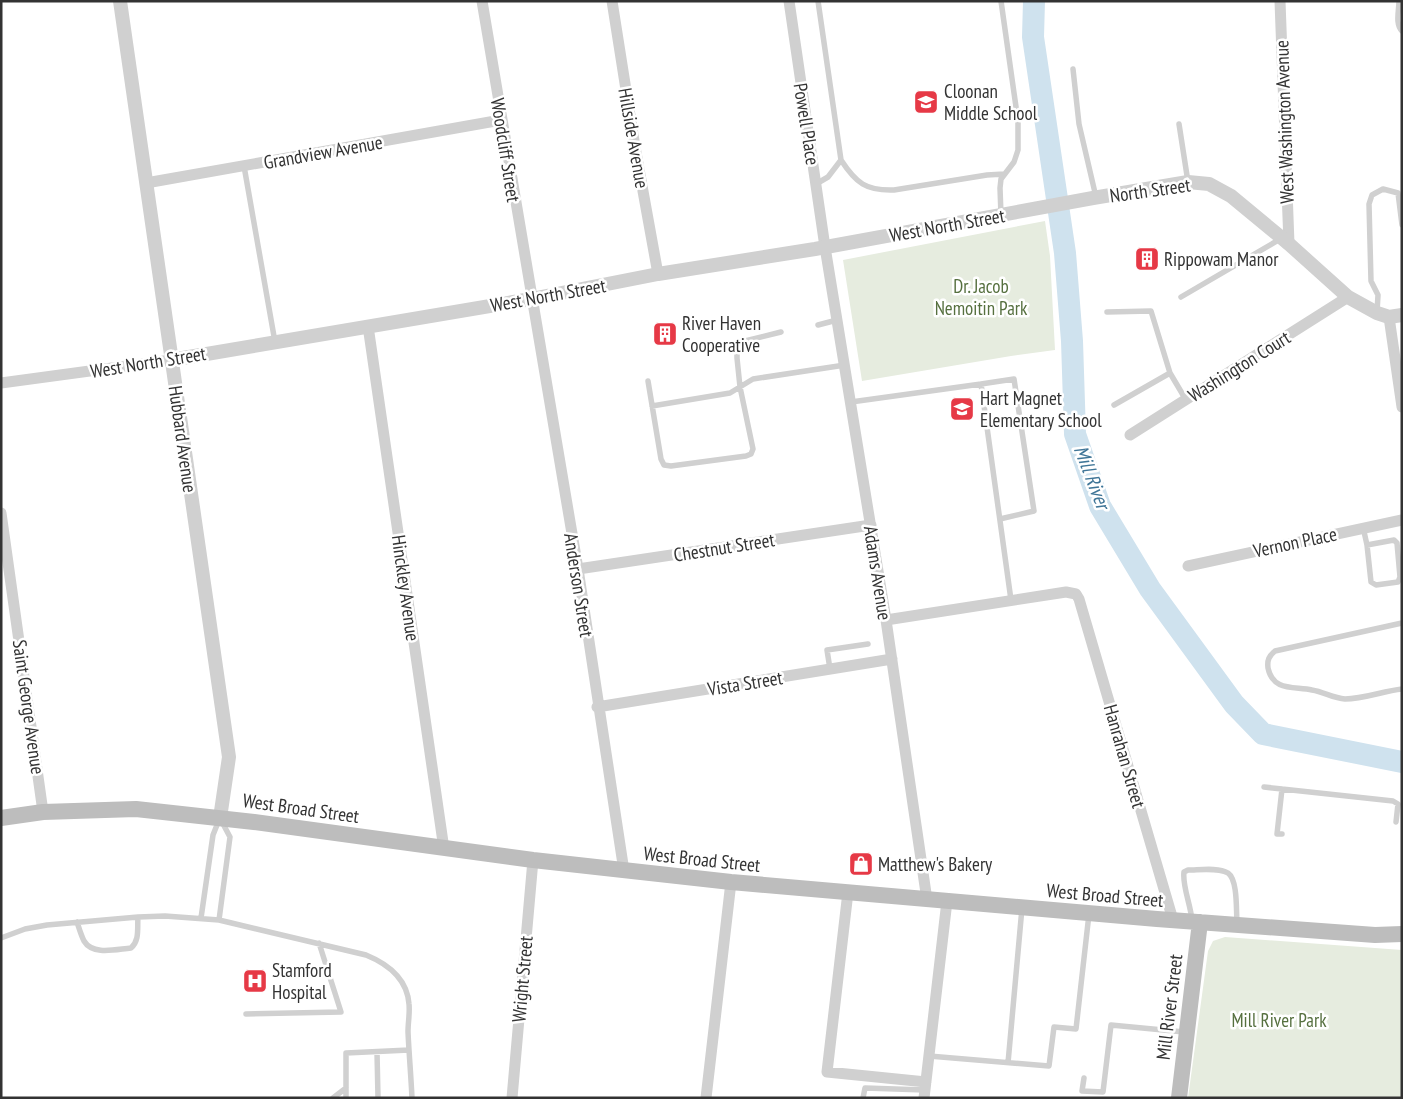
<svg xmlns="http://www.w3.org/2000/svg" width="1403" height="1099" font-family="'PT Sans Narrow',sans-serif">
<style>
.green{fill:#e6ecdf}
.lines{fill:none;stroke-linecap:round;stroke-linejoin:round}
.river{stroke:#cfe2ee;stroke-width:22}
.service{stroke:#d0d0d0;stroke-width:5.5}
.minor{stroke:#d0d0d0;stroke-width:11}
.tertiary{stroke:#d0d0d0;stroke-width:14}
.secondary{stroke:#bdbdbd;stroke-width:16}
.labels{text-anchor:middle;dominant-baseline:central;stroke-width:5;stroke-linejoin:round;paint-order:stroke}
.poi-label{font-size:19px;fill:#333;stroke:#fff;text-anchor:start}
.street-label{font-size:19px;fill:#333;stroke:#fff}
.park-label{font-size:19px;fill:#56703f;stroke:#fff}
.water-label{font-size:20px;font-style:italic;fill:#3f7597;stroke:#fff}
</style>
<rect width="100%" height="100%" fill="#fff"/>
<path class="green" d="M1045 221 1050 256 1055 350 1011 356 862 381 843 260Z
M1225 937 1402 950V1098H1188L1208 951 1213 941Z"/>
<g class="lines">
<path class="river" d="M1034 1 1033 37 1065 253 1072 341 1075 434 1100 506 1150 589 1234 704 1263 734 1402 762"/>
<path class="service" d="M1001 1 1018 121V150L1014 162 1001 179 1000 188 1001 215
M1399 1C1399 11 1395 24 1402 31
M1073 69 1079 124 1096 197
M1179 124 1188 182
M841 160C856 183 866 191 894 190L987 175 1004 174
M244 166 275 342
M816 184 828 177 841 160 818 1
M1181 297 1282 238
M1107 312 1151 311 1170 373
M1377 312 1378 295 1371 281 1369 204 1372 195 1383 189 1398 193 1402 225
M818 325 837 320
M648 381 661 459 664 465 671 466 746 456 751 454 753 449 740 387 737 358V350L740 344 745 341 781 332
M981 384 1014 379 1034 511 1000 519
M851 402 981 384 1011 600
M1114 405 1170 373 1186 400
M652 406 730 393 753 379 845 365
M1363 527 1367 545 1371 582 1376 585 1398 582 1400 577 1397 543 1394 540 1367 545
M1402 623 1275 651C1269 656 1267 660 1268 668 1273 692 1295 686 1312 690 1324 692 1333 698 1345 699 1364 699 1383 691 1402 689
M830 669 827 650 868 644
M1264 787 1282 789
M1282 834H1277L1282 789 1393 801 1398 804 1396 822
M201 918 213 835 219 820
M219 920 230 837 222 822
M1192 921C1191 905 1182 886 1184 872L1188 870C1199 870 1218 867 1228 873 1238 880 1236 911 1237 922
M77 922C79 928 81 935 84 941 93 956 117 949 131 948 140 940 137 928 138 917
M1 938 25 929 47 925 138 917 165 916 219 920 366 955C388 964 407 978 409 1004 410 1013 408 1022 408 1032 409 1054 411 1076 412 1098
M246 1014 341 1012 319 943
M377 1052 378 1098
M929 1056 1049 1066 1054 1027 1076 1029 1089 914
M1008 1063 1022 908
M1084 1078 1082 1091 1103 1092 1111 1025 1184 1032
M333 1098 346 1088
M346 1098V1053L409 1050
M863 1098 865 1088 925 1090"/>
<path class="minor" d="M482 1 578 569 624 871
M612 1 635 147 658 274
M789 1 825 247 886 620 927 900
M1280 1 1289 244
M146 183 501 120
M1389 317 1402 407
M368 326 444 849
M1 383 171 360
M1130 435 1348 297
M1 513 43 812
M1188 566 1402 520
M578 569 871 525
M886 620 1066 592 1076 594 1079 599 1173 920
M597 707 892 659
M848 892 827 1072 926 1082
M512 1098 533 860
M706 1098 731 882
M924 1098 947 901"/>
<path class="tertiary" d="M120 1 229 757 220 818
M171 360 531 299 658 274 815 249 1093 198 1188 182 1209 184 1231 196 1289 244 1348 297 1377 313 1389 317 1402 315"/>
<path class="secondary" d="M1 818 43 812 136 809 254 822 533 860 731 882 1157 919 1375 935 1402 934
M1179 1098 1200 922"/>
</g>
<defs>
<symbol id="school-square" viewBox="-11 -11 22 22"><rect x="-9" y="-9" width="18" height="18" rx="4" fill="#e63946" stroke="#fff"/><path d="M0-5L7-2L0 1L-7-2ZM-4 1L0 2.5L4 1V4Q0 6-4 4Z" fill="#fff"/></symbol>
<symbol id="building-square" viewBox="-11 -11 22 22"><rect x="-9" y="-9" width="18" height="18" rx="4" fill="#e63946" stroke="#fff"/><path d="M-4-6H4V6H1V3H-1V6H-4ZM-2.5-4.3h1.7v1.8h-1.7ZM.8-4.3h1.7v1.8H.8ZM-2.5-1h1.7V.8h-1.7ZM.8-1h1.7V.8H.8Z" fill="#fff"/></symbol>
<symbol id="shop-square" viewBox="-11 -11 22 22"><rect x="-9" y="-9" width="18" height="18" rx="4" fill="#e63946" stroke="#fff"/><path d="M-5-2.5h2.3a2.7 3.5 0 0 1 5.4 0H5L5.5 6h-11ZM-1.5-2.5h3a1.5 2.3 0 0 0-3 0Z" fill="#fff"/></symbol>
<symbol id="hospital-square" viewBox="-11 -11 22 22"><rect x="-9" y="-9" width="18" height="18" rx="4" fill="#e63946" stroke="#fff"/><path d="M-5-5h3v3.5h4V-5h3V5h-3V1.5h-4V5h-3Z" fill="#fff"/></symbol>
</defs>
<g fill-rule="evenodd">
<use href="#school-square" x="912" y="88" width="28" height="28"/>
<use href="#building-square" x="1133" y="245" width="28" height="28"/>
<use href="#building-square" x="651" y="320" width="28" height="28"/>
<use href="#school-square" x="948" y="395" width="28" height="28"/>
<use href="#shop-square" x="847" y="850" width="28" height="28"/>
<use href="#hospital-square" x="241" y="967" width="28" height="28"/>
</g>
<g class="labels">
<g class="poi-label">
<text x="944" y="91">Cloonan<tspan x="944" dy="22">Middle School</tspan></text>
<text x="1164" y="259">Rippowam Manor</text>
<text x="682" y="323">River Haven<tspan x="682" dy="22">Cooperative</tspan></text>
<text x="980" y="398">Hart Magnet<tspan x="980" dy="22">Elementary School</tspan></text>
<text x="878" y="864">Matthew's Bakery</text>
<text x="272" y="970">Stamford<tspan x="272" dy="22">Hospital</tspan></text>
</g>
<g class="street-label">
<text transform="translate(1284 122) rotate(-92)">West Washington Avenue</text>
<text transform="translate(807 124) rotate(81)">Powell Place</text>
<text transform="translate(634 138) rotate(80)">Hillside Avenue</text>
<text transform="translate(506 150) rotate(81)">Woodcliff Street</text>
<text transform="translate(323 152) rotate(-10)">Grandview Avenue</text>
<text transform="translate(1150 190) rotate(-8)">North Street</text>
<text transform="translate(947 225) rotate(-10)">West North Street</text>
<text transform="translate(548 295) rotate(-10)">West North Street</text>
<text transform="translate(148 362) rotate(-9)">West North Street</text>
<text transform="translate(1239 366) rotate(-32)">Washington Court</text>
<text transform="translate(183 439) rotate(82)">Hubbard Avenue</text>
<text transform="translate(1295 542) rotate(-12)">Vernon Place</text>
<text transform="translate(724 547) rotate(-9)">Chestnut Street</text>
<text transform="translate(878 573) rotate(81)">Adams Avenue</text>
<text transform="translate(579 585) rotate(81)">Anderson Street</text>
<text transform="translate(406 588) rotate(82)">Hinckley Avenue</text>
<text transform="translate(745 683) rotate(-9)">Vista Street</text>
<text transform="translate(29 707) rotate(82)">Saint George Avenue</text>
<text transform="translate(1125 756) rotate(74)">Hanrahan Street</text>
<text transform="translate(301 808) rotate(8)">West Broad Street</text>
<text transform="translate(702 859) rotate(6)">West Broad Street</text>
<text transform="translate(1105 895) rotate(5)">West Broad Street</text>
<text transform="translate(522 979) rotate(-85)">Wright Street</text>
<text transform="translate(1169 1007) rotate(-83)">Mill River Street</text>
</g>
<g class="park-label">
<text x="981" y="286">Dr. Jacob<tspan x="981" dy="22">Nemoitin Park</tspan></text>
<text x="1279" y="1020">Mill River Park</text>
</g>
<g class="water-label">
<text transform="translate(1092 477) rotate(69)">Mill River</text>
</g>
</g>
<rect width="1403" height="1099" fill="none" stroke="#333333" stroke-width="5"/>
</svg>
